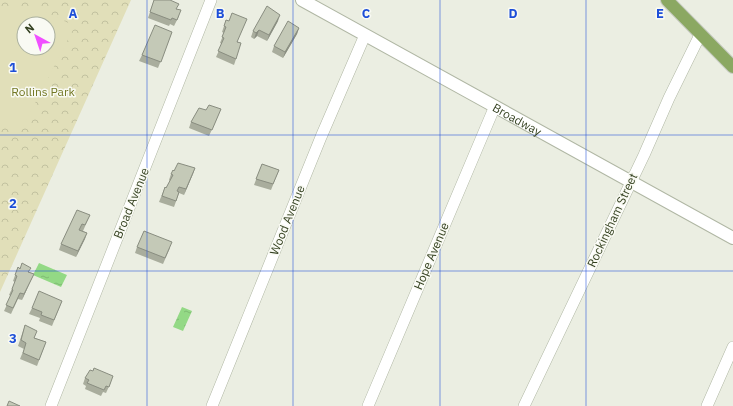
<svg xmlns="http://www.w3.org/2000/svg" width="733" height="406" font-family="'IBM Plex Sans',sans-serif">
<style>
.park{fill:url(#park-crowns);fill-rule:evenodd}
.garden{fill:#e1dfb9;fill-rule:evenodd}
.water{fill:url(#water-ripples)}
.lines{fill:none;stroke-linecap:round;stroke-linejoin:round}
.minor-casing{stroke:#b0b7a4;stroke-width:12}
.tertiary-casing{stroke:#b0b7a4;stroke-width:14}
.primary-casing{stroke:#c6cac1;stroke-width:14}
.minor{stroke:#fff;stroke-width:11}
.tertiary{stroke:#fff;stroke-width:12}
.primary{stroke:#8ba862;stroke-width:12}
.wall{fill:#a9ad9d}
.shaded-wall{fill:#898d80}
.building{fill:#c4c9b7;stroke:#898d80}
.grid{fill:none;stroke:#1d4ed8;stroke-width:1;stroke-opacity:0.55}
.labels{text-anchor:middle;dominant-baseline:central;stroke-width:3;stroke-linejoin:round;paint-order:stroke}
.park-label{font-size:12px;fill:#737824;stroke:#f9faf3}
.street-label{font-size:12px;fill:#344120;stroke:#f9faf3}
.grid-label{font-size:13px;text-anchor:middle;font-weight:bold;fill:#1d4ed8;stroke:#f9faf3;stroke-width:3;stroke-linejoin:round;paint-order:stroke}
</style>
<defs>
<pattern id="park-crowns" width="20" height="18" patternUnits="userSpaceOnUse"><rect width="20" height="18" fill="#e1dfb9"/><path d="M2 6a3 3 0 1 1 6 0M12 15a3 3 0 1 1 6 0" fill="none" stroke="#c2c19f"/></pattern>
<pattern id="water-ripples" width="26" height="14" patternUnits="userSpaceOnUse"><rect width="26" height="14" fill="#93d985"/><path d="M2 4q2-2 4 0t4 0M15 11q2-2 4 0t4 0" fill="none" stroke="#7fbb73"/></pattern>
</defs>
<rect width="100%" height="100%" fill="#ebeee2"/>
<path class="park" d="M0 0H131L0 292ZM24 24H48V48H24Z"/>
<path class="garden" d="M0 6H17L42 11 75 26 19 134 0 125ZM24 24H48V48H24Z"/>
<path class="water" d="M39 263 67 275 61 287 33 275Z
M182 307 192 311 183 331 173 327Z"/>
<g class="lines">
<defs>
<path id="minor" d="M51 406 211 0
M212 406 321 137 365 35
M368 406 495 106
M524 406 644 155 669 98 700 35
M707 406 733 347"/>
<g id="tertiary">
<path id="s1" d="M302 0 733 238"/>
</g>
<path id="primary" d="M667 0 733 67"/>
</defs>
<use href="#minor" class="minor-casing"/>
<use href="#tertiary" class="tertiary-casing"/>
<use href="#primary" class="primary-casing"/>
<use href="#minor" class="minor"/>
<use href="#tertiary" class="tertiary"/>
<use href="#primary" class="primary"/>
</g>
<path class="wall" d="M154 0 177 9 179 16 174 26 170 24 169 26 148 18Z
M226 20 238 42 236 59 234 65 216 57 222 44 220 43 224 33 222 32Z
M278 21 267 41 257 36 254 39 251 37 253 31Z
M299 28 297 34 283 58 272 52 274 46Z
M172 32 158 68 139 61 142 55Z
M221 109 209 136 189 128 191 122 206 110Z
M262 164 279 170 271 190 254 185Z
M195 168 184 195 179 193 174 207 159 202 165 187 166 188 170 181 169 180 171 174 174 171Z
M90 215 83 231 87 233 76 257 59 250 61 244Z
M137 247 170 248 163 264 135 253Z
M18 267 34 274 22 300 18 299 11 314 4 311 11 296 9 295 15 282 13 281Z
M62 301 52 326 39 321 40 318 29 314 32 308Z
M25 325 35 338 46 342 37 366 20 359 24 349 18 346Z
M85 378 111 382 106 393 103 392 101 396 85 389 86 386 83 384Z"/>
<path class="shaded-wall" d="M280 15 278 21 267 41 269 35Z
M299 28 297 34 283 58 285 52Z
M259 30 257 36 254 39 256 33Z
M195 168 193 174 184 195 186 189Z
M87 233 85 239 76 257 78 251Z
M34 274 31 280 22 300 24 294Z"/>
<path class="building" d="M154 0H170L179 4 176 9 181 10 177 20 172 18 171 20 150 12Z
M267 6 280 15 269 35 259 30 256 33 253 31Z
M232 13 247 19 237 42 241 43 236 59 218 51 224 38 222 37 226 27 224 26 226 20 229 21Z
M288 21 299 28 285 52 274 46Z
M155 25 172 32 161 62 142 55Z
M209 105 221 109 212 130 191 122 199 108 206 110Z
M178 163 195 168 186 189 179 187 177 191 179 192 176 201 162 196 165 187 166 188 173 175 171 174 173 170 174 171Z
M262 164 279 170 273 184 256 179Z
M77 210 90 215 85 225 82 224 79 230 87 233 78 251 61 244Z
M144 231 172 242 165 258 137 247Z
M22 263 31 268 28 272 34 274 24 294 20 293 13 308 6 305 13 290 12 289 17 276 15 275 18 267 20 269Z
M39 291 62 301 54 320 41 315 42 312 32 308Z
M25 325 37 331 34 338 46 342 39 360 23 353 26 343 21 340Z
M94 368 113 376 109 387 106 386 104 390 87 383 89 380 85 378 90 370 93 371Z
M9 401 20 406H7Z"/>
<path class="grid" d="M147 0V406M293 0V406M440 0V406M586 0V406M0 135H733M0 271H733"/>
<g class="labels">
<g class="park-label">
<text x="43" y="91">Rollins Park</text>
</g>
<g class="street-label">
<text stroke="none"><textPath href="#s1" startOffset="246">Broadway</textPath></text>
<text transform="translate(131 203) rotate(-68)">Broad Avenue</text>
<text transform="translate(287 220) rotate(-68)">Wood Avenue</text>
<text transform="translate(612 220) rotate(-65)">Rockingham Street</text>
<text transform="translate(431 256) rotate(-67)">Hope Avenue</text>
</g>
</g>
<g class="grid-label">
<text x="73" y="18">A</text>
<text x="220" y="18">B</text>
<text x="366" y="18">C</text>
<text x="513" y="18">D</text>
<text x="660" y="18">E</text>
<text x="13" y="72">1</text>
<text x="13" y="208">2</text>
<text x="13" y="343">3</text>
</g>
<g transform="translate(36 36) rotate(320)"><circle r="19" fill="#f9faf3" stroke="#aab09f"/>
<path d="M0-3L7 15L0 10L-7 15Z" fill="#f04fff"/>
<text y="-6" font-size="11" font-weight="bold" text-anchor="middle" fill="#344120">N</text>
</g>
</svg>
